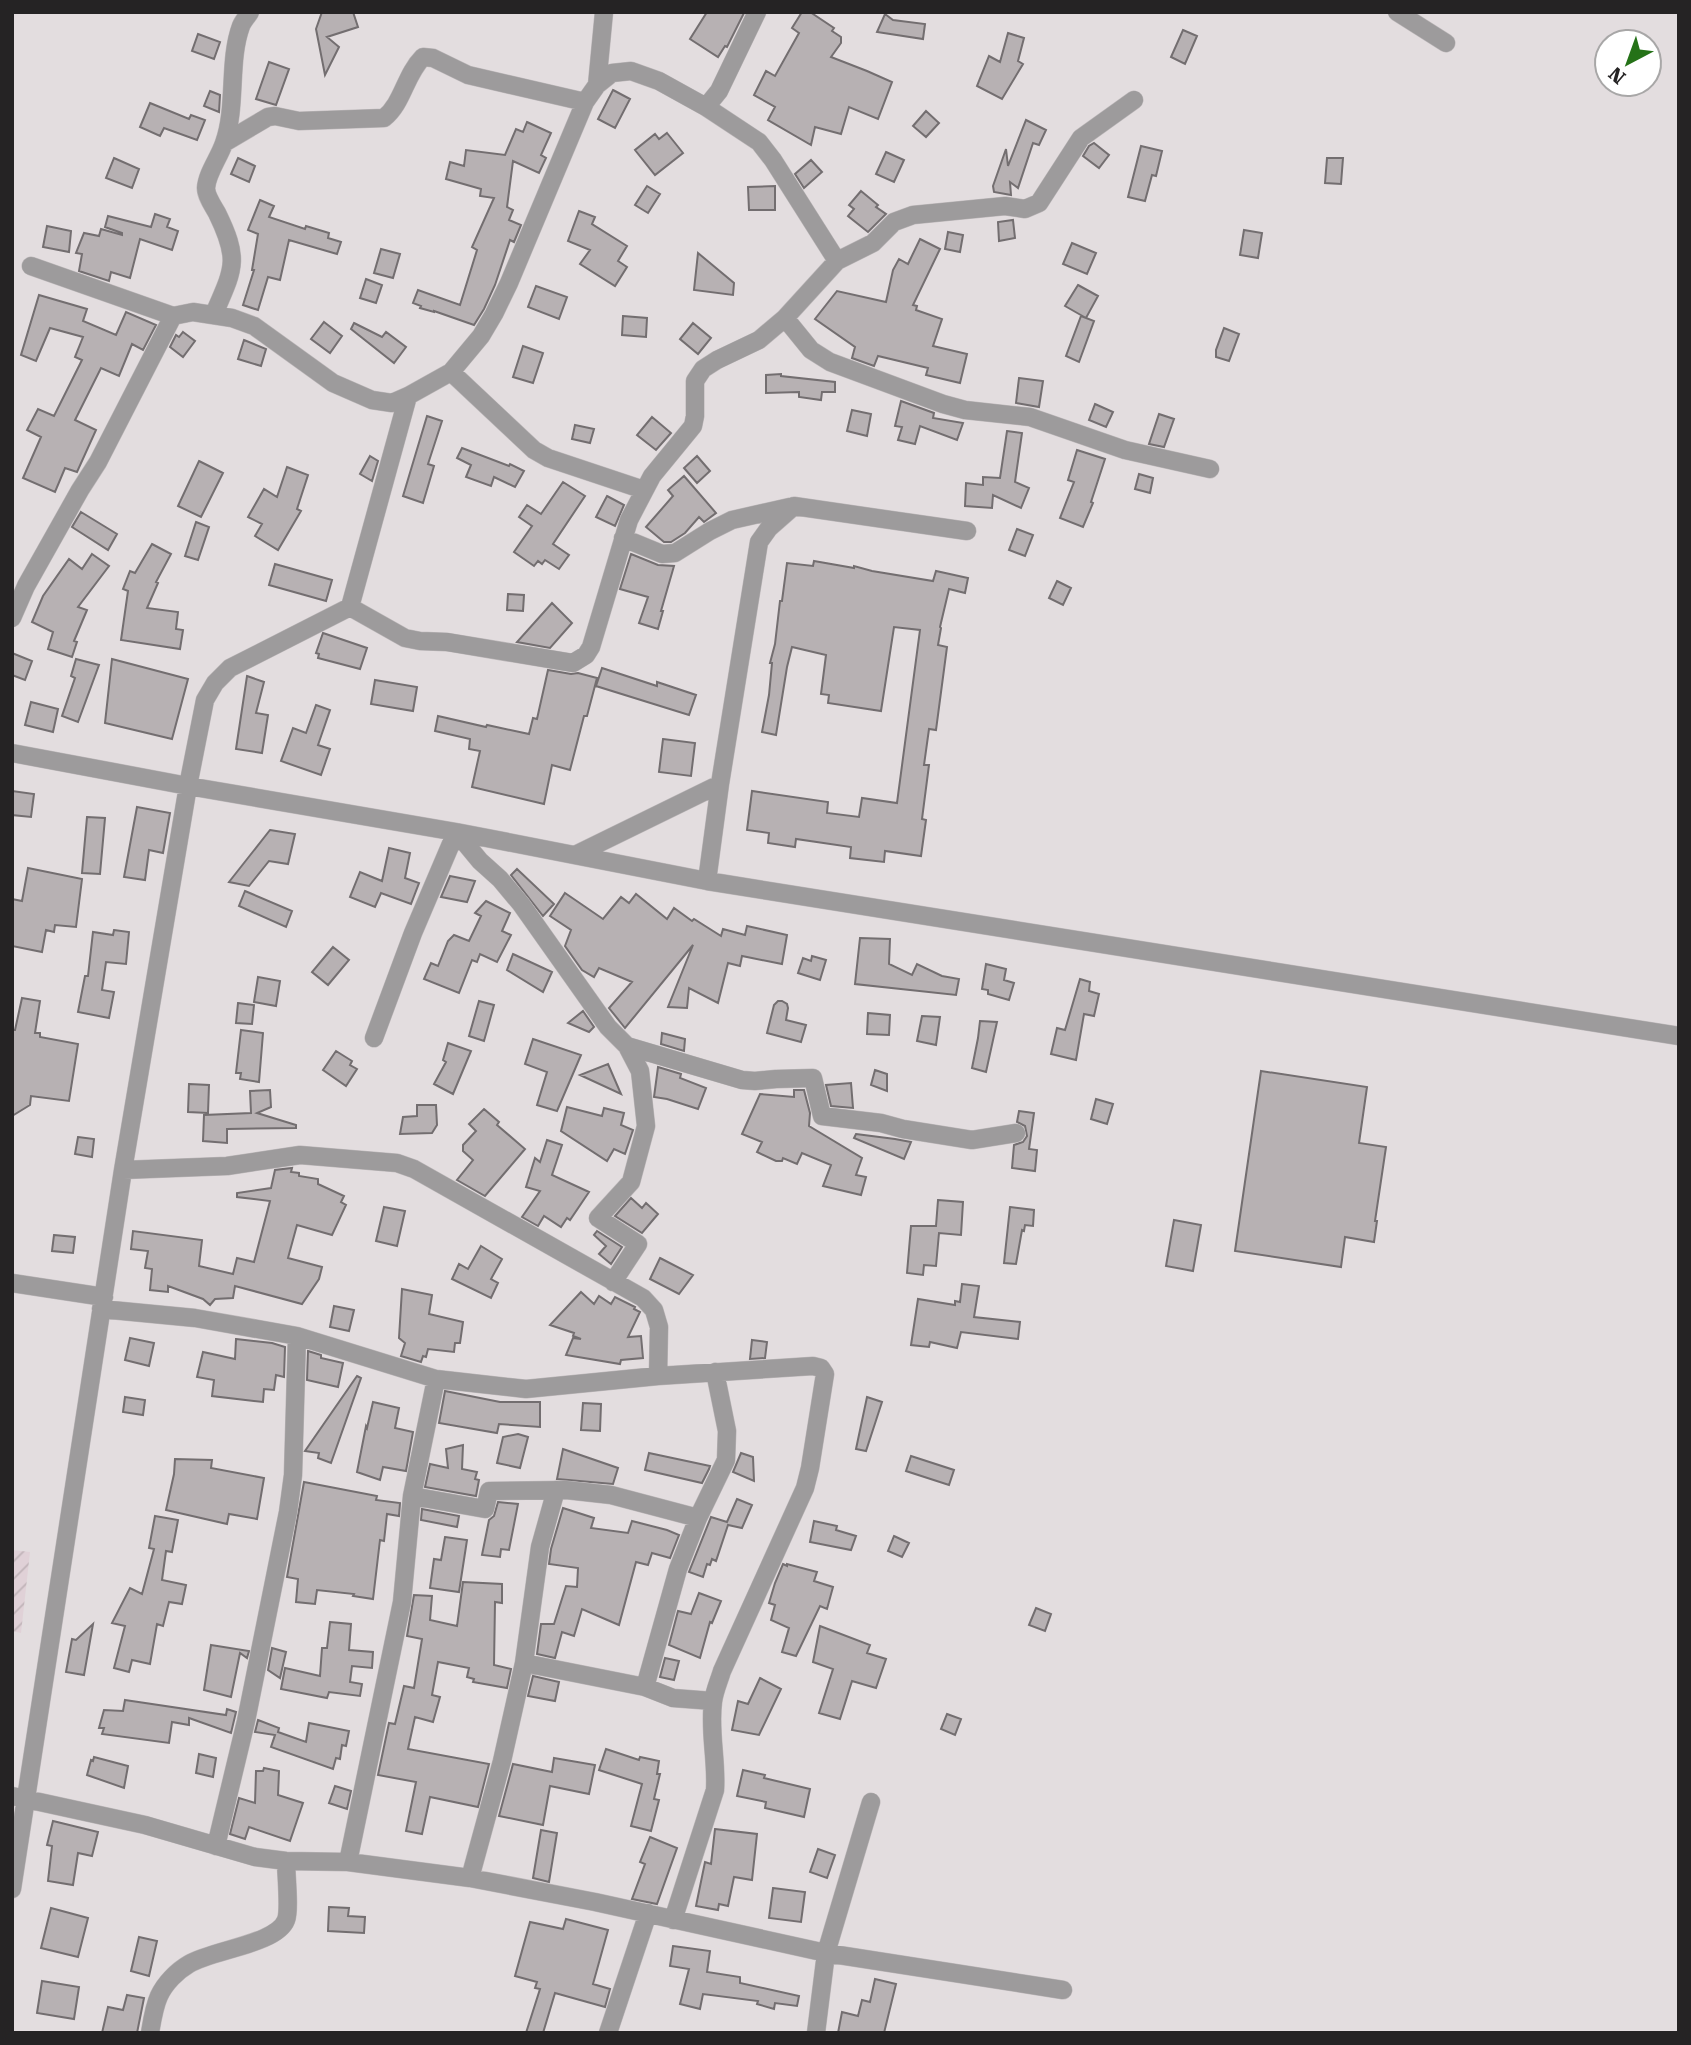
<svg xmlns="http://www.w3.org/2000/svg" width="1691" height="2045" font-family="'Roboto Serif',serif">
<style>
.industrial{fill:url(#industrial-furrows)}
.building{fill:#b7b1b3;stroke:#736e70;stroke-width:2}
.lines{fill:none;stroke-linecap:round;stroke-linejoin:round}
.minor-casing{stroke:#bdb8ba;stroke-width:19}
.minor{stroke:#9d9b9c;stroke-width:18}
</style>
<defs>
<pattern id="industrial-furrows" width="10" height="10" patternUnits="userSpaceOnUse" patternTransform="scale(1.75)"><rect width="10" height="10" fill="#e0d1d7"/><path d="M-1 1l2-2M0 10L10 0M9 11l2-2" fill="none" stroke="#c0b3b8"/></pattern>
</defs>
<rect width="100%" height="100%" fill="#e3dddf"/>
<path class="industrial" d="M12 1550 30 1552 21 1633 12 1631Z"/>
<path class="building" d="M322 12H353L358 27 327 37 339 47 325 75 316 29Z
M707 12 744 13 727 47 725 46 718 57 690 39Z
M802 12H810L834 28 832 31 841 37V43L831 57 867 71 892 82 878 119 849 107 841 134 815 127 811 145 768 120 775 107 754 95 766 71 775 76 799 33 792 28Z
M885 14 893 20 925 24 923 39 877 32Z
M1183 30 1197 36 1185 64 1171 57Z
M1008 33 1024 38 1018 61 1023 64 1002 99 977 86 989 56 1000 62Z
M198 34 220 42 214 59 192 51Z
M269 62 289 69 276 105 256 99Z
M613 90 630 99 615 128 598 119Z
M210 91 220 95 219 112 204 106Z
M150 103 189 119 191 115 205 120 197 140 164 128 160 136 140 127Z
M926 111 939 123 926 137 913 126Z
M1026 120 1046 130 1039 145 1033 143 1018 188 1010 182 1011 195 994 192 993 186 1006 149 1008 166Z
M527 122 551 133 541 155 546 158 539 173 513 161 507 207 513 210 509 220 521 225 514 242 510 240 495 285 484 309 474 325 434 311V312L420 308 421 306 413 303 418 290 460 305 477 250 472 247 494 198 480 196 481 189 446 179 450 162 464 166 466 150 505 155 516 129 523 132Z
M667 133 683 153 655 175 635 150 655 134 659 139Z
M1094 143 1109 155 1099 168 1083 156 1089 146Z
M1141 146 1162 151 1156 176 1152 175 1145 201 1128 197Z
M886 152 904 160 894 182 876 174Z
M114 158 139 169 132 188 106 178Z
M238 158 255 166 249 182 231 174Z
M1327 158H1343L1341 184 1325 183Z
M811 160 822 172 804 188 795 174Z
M647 186 660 194 648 213 635 205Z
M775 186V210H749L748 187Z
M861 191 878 205 876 207 886 214 868 232 848 216 854 209 849 205Z
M260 200 274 206 269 217 305 229 306 226 329 233 328 238 341 242 337 254 289 240 280 280 268 277 258 310 243 305 254 270H252L258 234 248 230Z
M579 211 595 217 592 224 627 246 618 261 627 267 615 286 580 264 590 250 568 241Z
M155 214 170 219 167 227 178 231 172 250 140 239 130 278 111 272 109 281 79 271 82 254 76 253 84 233 99 236 101 229 122 235V233L105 227 108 216 151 227Z
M1013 220 1015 238 999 241 998 222Z
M47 226 71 231 69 252 43 247Z
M1244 230 1262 233 1258 258 1240 255Z
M948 232 963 235 960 252 945 249Z
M920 239 940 249 913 305 917 306 916 310 942 319 933 346 967 354 960 383 926 375 928 368 878 356 874 366 852 358 855 347 815 319 837 291 886 302 893 270 899 259 908 264Z
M1072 243 1096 253 1087 274 1063 264Z
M381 249 400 254 393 278 374 273Z
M698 253 734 283 733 295 694 290Z
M366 279 382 285 376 303 360 298Z
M1078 285 1098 296 1086 318 1065 306Z
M536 286 567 297 559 319 528 307Z
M39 295 87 309 83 321 116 335 126 312 156 325 143 350 132 344 119 376 101 368 75 420 96 430 77 472 65 468 55 492 23 478 41 437 27 430 38 409 54 416 82 360 75 357 83 337 50 328 36 361 21 355Z
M623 316 647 318 646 337 622 335Z
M1081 316 1094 321 1079 362 1066 356Z
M324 322 342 336 330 353 311 339Z
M354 323 382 337 386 332 406 347 394 363 351 329Z
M693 323 711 338 698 354 680 339Z
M1224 328 1239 334 1229 361 1216 357V350Z
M183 332 195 341 183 357 170 347 176 335 179 337Z
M244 340 266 349 261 366 238 359Z
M523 346 543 353 533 383 513 377Z
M781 374V376L835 382V392H822L821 400 799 397V392L766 393V375Z
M1019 378 1043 381 1039 407 1016 403Z
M901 401 934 413 933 418 963 423 957 440 920 426 915 444 898 440 902 427 895 426Z
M1095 404 1113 412 1106 427 1089 420Z
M852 410 871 414 867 436 847 431Z
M1159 414 1174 419 1164 447 1149 444Z
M427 416 442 421 428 464 434 466 423 503 403 496Z
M652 417 671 433 656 450 637 435Z
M575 425 594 429 590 443 572 439Z
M1007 431 1022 433 1015 482 1029 488 1021 508 993 495 992 508 965 506 966 483 983 485V477L1000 478Z
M462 448 509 466 510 464 524 471 515 487 494 477 491 486 466 477 471 465 457 458Z
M1077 450 1105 459 1091 502 1093 503 1083 527 1060 518 1074 482 1068 480Z
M370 456 378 461 372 481 360 474Z
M697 456 710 471 697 483 684 468Z
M199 461 223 473 201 517 178 506Z
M287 467 308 475 297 509 301 511 278 550 255 536 262 524 248 517 264 489 277 497Z
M1139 474 1153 478 1150 493 1135 489Z
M684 476 716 513 704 522 699 517 685 533 671 542H664L646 527 673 496 668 490Z
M563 482 585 496 553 544 569 555 559 569 545 560 542 564 538 561 534 566 514 552 532 526 519 517 527 505 541 514Z
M607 496 624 505 615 526 596 517Z
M81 512 117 534 108 550 72 527Z
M196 522 209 527 198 560 185 556Z
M1017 529 1033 535 1025 556 1009 550Z
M152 544 171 554 156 582 158 583 147 608 178 612 176 629 183 630 180 649 121 640 128 591 123 589 130 571 135 573Z
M92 554 109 566 78 607 87 610 74 641 77 642 72 657 48 649 53 632 32 622 43 596 69 559 82 569Z
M631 554 658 565 674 566 661 611H663L658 629 639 623 648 597 620 589Z
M814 561 854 568V566L872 571 933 581 936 571 968 578 965 593 949 589 940 627 941 628 938 645 947 647 936 730 929 729 924 765H929L922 819 926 820 921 856 885 851 884 862 850 858 851 847 796 839 795 847 768 843 769 833 747 830 752 791 828 802 827 813 859 817 862 798 897 803 920 630 894 627 881 711 828 703 829 695 821 694 826 655 792 647 787 667 776 735 762 732 769 695 772 663H770L775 644 780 601H782L787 563 813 566Z
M275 564 332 580 326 601 269 585Z
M1057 581 1071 588 1063 605 1049 598Z
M508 594 524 595 523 611 507 610Z
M552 603 572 623 550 648 517 642Z
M323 633 367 648 360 669 318 658 319 654 316 653Z
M12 653 32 661 25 680 12 675Z
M76 659 99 665 78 722 62 716 75 678 71 676Z
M112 659 188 679 172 739 105 723Z
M602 668 657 686V682L696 695 689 715 596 686Z
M548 670 571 674 578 673 597 678 587 716H584L570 770 552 765 544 804 472 787 480 751 469 749 470 739 435 731 438 716 486 727 487 725 529 734 533 718 537 719Z
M247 676 264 682 256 713 268 715 262 753 236 749Z
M375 680 417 687 413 711 371 704Z
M31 702 58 709 53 732 25 725Z
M316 705 330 710 318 745 330 749 321 775 281 761 293 728 306 733Z
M663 739 695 743 691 776 659 772Z
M12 791 34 794 31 817 12 815Z
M137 807 170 813 163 853 149 850 145 880 124 877Z
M87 817 105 818 100 874 82 873Z
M270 830 295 834 288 864 269 861 249 886 229 882Z
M389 848 410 853 405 878 419 883 411 904 381 893 375 907 350 897 360 872 382 881Z
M28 868 82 879 76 927 55 925 54 932 46 930 42 952 12 946V899L22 901Z
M517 869 554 904 543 916 511 875Z
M450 876 475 881 467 902 441 897Z
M245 891 292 911 286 927 239 906Z
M565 893 603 919 621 897 629 903 636 894 667 919 674 908 692 921 694 919 721 936 723 929 745 935 747 926 787 935 782 964 742 956 740 966 728 963 718 1003 689 988 687 1008 668 1007 693 945 625 1028 609 1008 632 982 599 968 594 977 582 970 565 946 571 930 550 916Z
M486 901 510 913 502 931 511 935 497 962 480 954 477 962 472 960 459 993 424 979 431 963 438 966 448 941 454 935 469 941 481 916 475 913Z
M114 930 129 932 126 964 106 962 102 990 114 992 109 1018 78 1012 85 976H88L93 932 113 935Z
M860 938 890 939 889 964 912 975 917 964 942 976 959 979 956 995 855 984Z
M333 947 349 960 328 985 312 972Z
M513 954 552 972 543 992 507 970Z
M812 956 826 960 820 980 798 973 803 958 811 961Z
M986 964 1006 969 1004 980 1014 983 1009 1000 988 994V990L982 989Z
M258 977 280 981 276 1006 254 1002Z
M1080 979 1090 982 1089 991 1099 994 1094 1016 1084 1014 1076 1060 1051 1054 1057 1028 1065 1030Z
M22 998 40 1001 35 1033H40V1037L78 1044 69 1101 31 1096 30 1105 12 1116V1030H15Z
M479 1001 494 1005 484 1041 469 1036Z
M778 1001H782L787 1004 788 1008 786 1020 806 1025 801 1042 767 1033 774 1005Z
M238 1003 254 1005 252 1024 236 1023Z
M583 1011 594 1027 589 1032 568 1023Z
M868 1013 890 1015 889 1035 867 1034Z
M922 1016 940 1017 936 1045 917 1041Z
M980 1021 997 1022 986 1072 972 1068 978 1038Z
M241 1030 263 1033 259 1082 240 1079 241 1073H236Z
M662 1033 685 1039 684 1051 661 1044Z
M533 1039 581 1055 557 1111 537 1105 547 1072 525 1064Z
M448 1043 471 1051 453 1094 434 1084 446 1062 443 1060Z
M336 1051 352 1061 350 1065 357 1069 346 1086 323 1070Z
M608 1064 621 1094 580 1075Z
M658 1067 681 1074 680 1078 706 1088 698 1109 667 1099 654 1097Z
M875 1070 887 1074V1091L871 1085Z
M1261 1071 1367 1087 1359 1143 1386 1147 1375 1221H1377L1374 1242 1345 1237 1341 1267 1235 1251Z
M851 1083 853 1108 831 1106 826 1085Z
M189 1084 209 1085 208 1113 188 1112Z
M270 1090 271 1107 257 1113 296 1125V1128L227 1129V1143L203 1141 204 1115 251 1113 250 1091Z
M794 1090H804L810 1113 809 1126 862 1158 856 1175 866 1177 861 1195 823 1186 831 1165 802 1153 797 1164 783 1158 782 1161H776L757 1152 762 1142 742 1134 760 1094 794 1097Z
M1096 1099 1113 1104 1107 1124 1091 1119Z
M417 1105H436L437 1125 432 1133 400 1134 403 1117 417 1116Z
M567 1107 602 1116 604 1108 624 1113 621 1125 633 1130 625 1154 614 1149 607 1161 561 1131Z
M484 1109 499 1122 497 1125 525 1149 485 1196 457 1180 473 1160 463 1151V1145L476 1131 469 1124Z
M1019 1111 1034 1113 1029 1149 1037 1150 1035 1171 1012 1168 1014 1145 1023 1142 1027 1136 1025 1126 1017 1122Z
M856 1134 895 1139 911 1142 904 1159 854 1138Z
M78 1137 94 1139 92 1157 75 1154Z
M547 1140 562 1145 552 1175 589 1192 570 1220 567 1218 561 1227 544 1216 538 1226 522 1217 540 1191 526 1187 535 1158 540 1162Z
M292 1168 291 1172 299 1173V1176L318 1179V1184L344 1196 341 1202 346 1205 332 1235 297 1225 288 1258 322 1267 319 1279 302 1304 235 1286 233 1298 215 1299 210 1305 203 1299 168 1286V1292L150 1290 152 1269 145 1268 148 1251 131 1249 133 1231 202 1240 199 1266 233 1274 237 1258 254 1262 270 1201 237 1197V1193L271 1188 275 1170Z
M631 1198 642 1208 646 1203 658 1214 642 1233 615 1216Z
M938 1200 963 1202 961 1235 939 1233 936 1266 924 1265 923 1275 907 1273 911 1226H936Z
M384 1207 405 1211 397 1246 376 1241Z
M1010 1207 1034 1210 1033 1226 1025 1225 1024 1231 1022 1230 1016 1264 1004 1263Z
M1174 1220 1201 1225 1193 1271 1166 1266Z
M597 1231 622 1247 611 1264 599 1254 606 1246 594 1235Z
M54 1235 75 1237 73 1253 52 1251Z
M481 1246 502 1259 491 1279 498 1283 491 1298 452 1279 459 1264 468 1269Z
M660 1258 693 1275 679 1294 650 1279Z
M962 1284 979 1286 974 1317 1020 1322 1018 1339 961 1332 957 1348 930 1342 929 1347 911 1345 918 1299 955 1305V1301L960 1302Z
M402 1289 432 1295 429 1314 463 1322 460 1343H455L454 1352 428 1349 426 1357 423 1356 421 1362 401 1356 405 1343 399 1338Z
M581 1292 594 1304 599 1296 611 1304 615 1297 635 1307 634 1309 640 1312 628 1337 641 1336 643 1358 621 1360 620 1364 566 1355 573 1338 581 1339 573 1336 574 1333 550 1325Z
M334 1306 354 1310 349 1331 330 1327Z
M130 1338 154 1343 149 1366 125 1360Z
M236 1339 272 1343 285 1347 284 1377 276 1375 274 1390 264 1389 263 1402 212 1396 214 1380 197 1377 203 1352 235 1359Z
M752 1340 767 1342 765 1358 750 1359Z
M308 1351 321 1355V1358L343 1363 338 1387 307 1380Z
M357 1376 361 1378 331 1463 318 1458 319 1453 305 1451Z
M445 1391 500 1402H540V1427L499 1424 497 1433 439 1423Z
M125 1397 145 1400 143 1415 123 1412Z
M867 1397 882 1402 866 1451 856 1449Z
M373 1402 399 1408 395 1428 413 1432 406 1471 383 1467 380 1480 357 1472 366 1426 367 1428Z
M583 1403 601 1404 600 1431 581 1430Z
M518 1434 528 1437 520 1468 497 1463 503 1437Z
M463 1445 462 1469 477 1472 475 1479 479 1480 476 1496 425 1487 430 1464 448 1468 446 1449Z
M563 1449 618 1468 613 1484 557 1479Z
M649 1453 710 1466 709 1469 702 1483 645 1470Z
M741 1453 753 1457 754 1481 733 1472Z
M911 1456 954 1470 949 1485 906 1471Z
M175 1459 212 1460 211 1468 264 1478 257 1519 229 1514 227 1524 166 1510 174 1474Z
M304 1482 377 1496 376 1500 400 1503 399 1516 387 1514 384 1541 380 1540 373 1599 353 1596 354 1594 317 1590 315 1604 296 1602 298 1579 287 1577Z
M737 1499 752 1505 742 1528 728 1525 716 1561 712 1559 710 1565 707 1564 703 1577 689 1572 711 1517 727 1522Z
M498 1502 518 1504 509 1550 501 1549 500 1557 482 1555 489 1520 494 1516Z
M563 1508 594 1518 591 1528 628 1533 632 1521 667 1530 679 1535 670 1558 652 1553 648 1565 636 1562 619 1625 582 1609 574 1636 562 1632 555 1658 537 1654 541 1624H554L566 1586 577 1587 578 1568 549 1564 551 1549Z
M422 1509 459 1516 457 1527 421 1520Z
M155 1516 178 1520 172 1552 166 1551 162 1580 186 1585 182 1604 169 1602 163 1626 157 1624 150 1664 132 1660 129 1672 114 1668 125 1626 112 1623 130 1588 142 1594 154 1549 149 1548Z
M814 1521 837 1526 836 1530 856 1536 851 1550 810 1542Z
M894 1536 909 1543 902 1557 888 1551Z
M445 1537 467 1540 459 1592 430 1588 434 1559 441 1560Z
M783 1564 787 1566V1564L817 1572 814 1581 833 1587 827 1609 820 1606 796 1656 782 1652 789 1628 771 1620 775 1605 769 1603 775 1583Z
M463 1582 502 1584V1603L495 1602 494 1665 511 1669 507 1688 473 1682 474 1679 467 1677 469 1668 438 1662 432 1695 440 1697 433 1722 415 1717 408 1749 489 1764 478 1807 430 1797 422 1834 406 1831 416 1782 378 1775 389 1723 395 1724 404 1686 414 1688 422 1639 407 1636 414 1595 432 1596 430 1620 457 1626Z
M699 1593 721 1601 712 1623 710 1622 700 1658 669 1645 678 1611 691 1614Z
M1036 1608 1051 1614 1045 1631 1029 1625Z
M330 1622 351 1624 349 1650 373 1652 372 1668 352 1666 350 1682 362 1684 360 1696 329 1692 327 1698 281 1689 285 1668 320 1676 322 1648H327Z
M93 1624 84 1675 66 1672 72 1639 76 1640Z
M820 1626 870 1645 867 1653 886 1659 876 1688 852 1681 840 1719 819 1713 833 1669 813 1662Z
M211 1645 249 1651 247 1658 240 1653 231 1697 204 1690Z
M272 1648 286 1652 280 1678 268 1670Z
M665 1658 679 1661 674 1680 660 1677Z
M533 1676 559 1682 555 1701 528 1696Z
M760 1678 781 1689 759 1735 732 1730 738 1701 748 1704Z
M125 1700 226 1715 227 1709 236 1712 231 1733 189 1718V1725L172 1722 169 1743 102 1734 104 1728H99L104 1710 123 1711Z
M947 1714 961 1719 955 1735 941 1729Z
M258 1720 279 1728 278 1732 306 1742 309 1723 349 1731 346 1746 342 1745 340 1759 336 1758 333 1769 271 1747 275 1735 255 1732Z
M606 1749 639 1760 640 1757 659 1761 657 1774H660L654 1799 659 1800 651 1831 631 1826 642 1784 599 1770Z
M199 1754 216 1758 213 1777 196 1773Z
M94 1757 128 1766 124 1788 87 1775 91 1760 93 1761Z
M554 1758 595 1765 589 1794 550 1786 543 1825 499 1816 513 1764 552 1772Z
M264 1768 279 1771 278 1795 303 1803 290 1841 249 1827 245 1839 230 1834 239 1798 255 1803 256 1771H263Z
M743 1770 765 1775 764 1778 810 1789 804 1817 765 1808 766 1802 737 1796Z
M335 1786 351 1791 347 1809 329 1803Z
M53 1821 98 1832 92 1856 78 1853 73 1885 48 1881 52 1846 47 1845Z
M715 1829 757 1834 752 1880 734 1877 728 1906 719 1904 718 1910 696 1906 705 1862 711 1864Z
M541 1830 557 1833 549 1882 533 1878Z
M650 1837 677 1848 657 1904 632 1899 645 1864 640 1862Z
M818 1849 835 1855 827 1878 810 1872Z
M773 1888 805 1892 801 1922 769 1918Z
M329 1907 349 1908 348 1916 365 1917 364 1933 328 1931Z
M51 1908 88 1918 78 1957 41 1948Z
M566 1919 608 1930 593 1984 610 1989 605 2007 555 1993 543 2033H526L540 1989 535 1988 537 1982 515 1976 530 1922 563 1929Z
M139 1937 157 1941 149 1976 131 1971Z
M673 1946 710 1951 707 1972 740 1977V1983L799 1996 797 2006 775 2003 774 2009 757 2004 758 2001 703 1994 700 2009 680 2004 689 1969 670 1966Z
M875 1979 896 1984 884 2033H838L842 2012 858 2016 862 2000 870 2002Z
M42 1981 79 1987 74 2019 37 2013Z
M127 1995 144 1998 137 2033H102L108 2007 123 2010Z"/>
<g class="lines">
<defs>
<path id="minor" d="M1397 12 1446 43
M597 85 604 12
M706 107 719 91 757 12
M224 143 268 117 275 116 299 121 384 118C403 103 405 75 423 57L433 58 468 75 585 102
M31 266 173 316
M214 314C234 268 240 260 217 213 213 206 206 196 206 188 207 173 219 158 224 143 237 107 228 61 241 26 243 21 247 17 250 12
M785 318 811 350 830 362 943 404 965 410 1030 417 1125 450 1210 469
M451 372 534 450 548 458 644 490
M408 396 350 607 230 668 215 683 205 700 188 786 456 832 707 881 1679 1036
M623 538 662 554 675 553 710 531 732 520 794 506 967 531
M350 607 405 638 420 641 447 642 573 663 586 655 591 647 629 520 652 476 693 426 695 416V381L703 369 717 360 759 340 785 318 837 261 873 243 894 222 913 215 1005 206 1025 209 1039 203 1081 138 1134 100
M12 618 26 586 80 490 98 462 173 316 193 312 232 318 254 326 333 383 372 400 392 403 408 396 451 372 481 336 494 314 509 283 585 102 597 85 612 73 631 71 659 81 706 107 759 142 773 160 837 261
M12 753 188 786 123 1170 12 1889
M575 855 720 784
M707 881 720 784 759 542 769 528 794 506
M374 1038 413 933 456 832 480 861 500 879 521 904 608 1027 627 1046 640 1071 646 1126 631 1182 598 1218 638 1244 613 1282
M627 1046 742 1080 755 1081 776 1079 813 1078 822 1116 881 1123 903 1129 972 1140 1016 1133
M123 1170 227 1166 300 1155 397 1163 414 1169 643 1298 654 1310 659 1327 658 1376
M12 1283 104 1297
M101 1309 195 1318 297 1336 436 1379 526 1389 658 1376 813 1366 821 1368 825 1374 810 1468 805 1488 722 1671C719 1681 714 1692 713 1702 709 1731 717 1761 715 1790L673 1920
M412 1496 485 1509 489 1491 566 1490 611 1495 698 1518
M524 1663 645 1687 673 1698 713 1701
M645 1687 678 1569 698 1518 726 1460 727 1431 715 1372
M12 1796 145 1825 255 1857 286 1861 348 1862 470 1878 595 1902 826 1953 1063 1990
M216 1846 246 1721 288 1512 293 1475 297 1336
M348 1862 402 1602 412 1496 436 1379
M470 1878 502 1761 524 1663 540 1547 556 1490
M150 2033C152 2021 154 2007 159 1996 165 1983 177 1971 189 1964 212 1950 277 1944 286 1920 290 1910 286 1874 286 1861
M608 2033 648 1913
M816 2033 826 1953 871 1802"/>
</defs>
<use href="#minor" class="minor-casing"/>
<use href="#minor" class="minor"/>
</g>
<rect width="1691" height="2045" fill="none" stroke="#252324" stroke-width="28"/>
<g transform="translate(1628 63) rotate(221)"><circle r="33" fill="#ffffff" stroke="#a8a7a7" stroke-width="2"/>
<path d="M0-5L12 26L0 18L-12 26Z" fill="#257218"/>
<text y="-10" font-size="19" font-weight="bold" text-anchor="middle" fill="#252324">N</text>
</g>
</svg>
